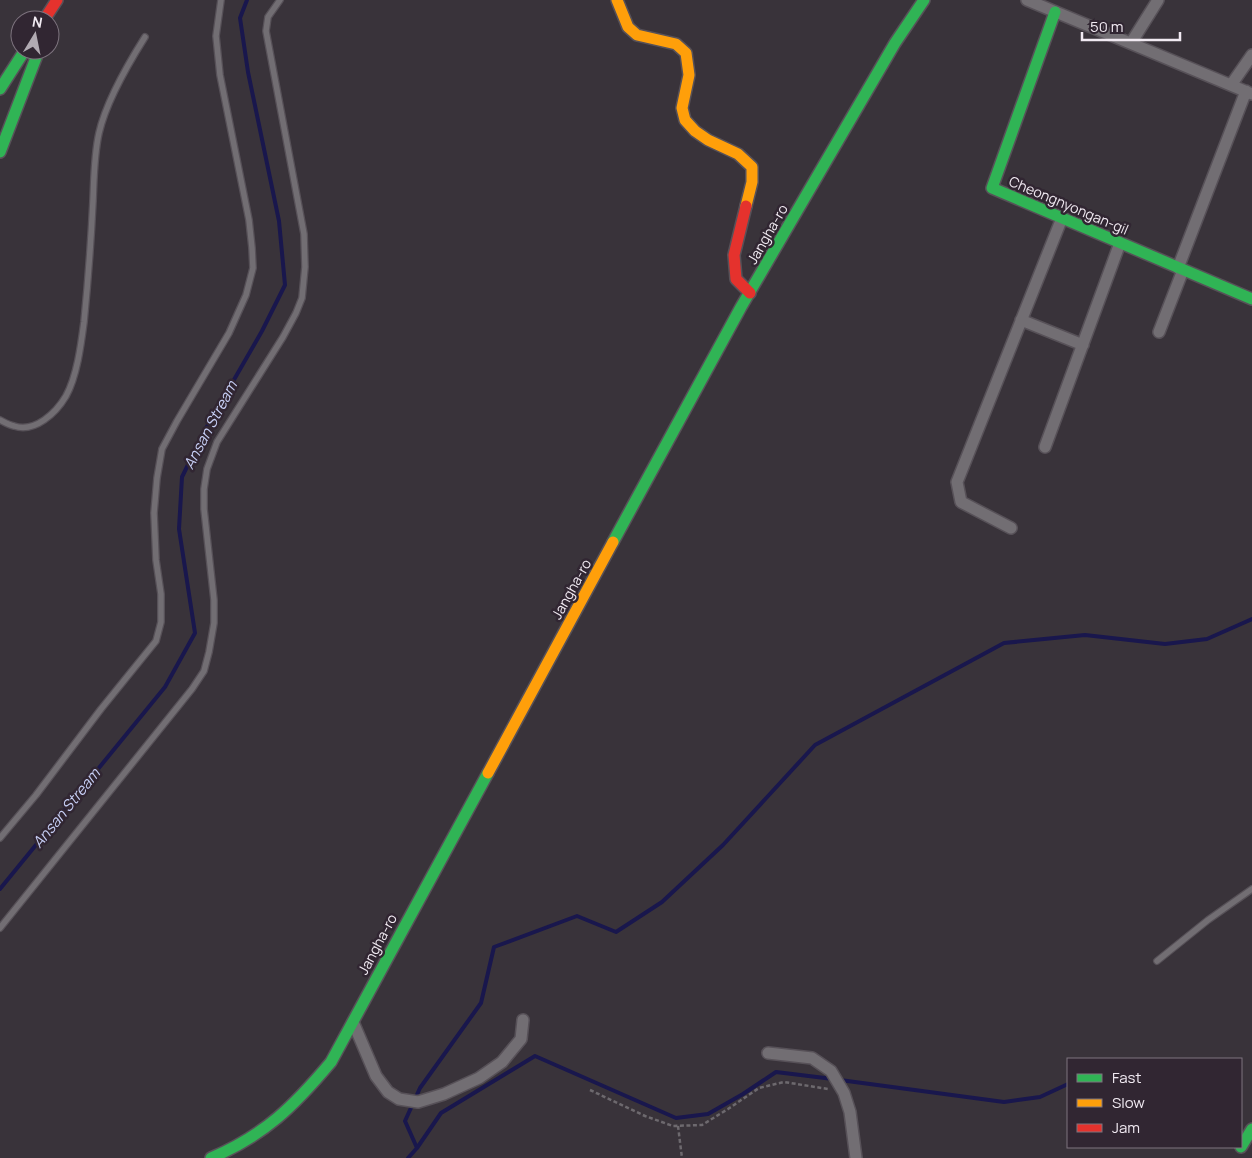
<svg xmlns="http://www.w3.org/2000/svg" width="1252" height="1158" font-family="Manrope,sans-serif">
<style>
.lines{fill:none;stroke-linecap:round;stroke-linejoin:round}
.stream{stroke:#19174d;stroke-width:4}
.lane-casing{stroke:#575158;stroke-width:8}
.street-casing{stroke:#575158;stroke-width:14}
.fast-casing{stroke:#575158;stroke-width:14}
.slow-casing{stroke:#575158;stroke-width:14}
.jam-casing{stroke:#575158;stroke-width:14}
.path{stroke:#6d696e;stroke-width:2.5;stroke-dasharray:4 2.5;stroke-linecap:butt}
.lane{stroke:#726e73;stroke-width:5.5}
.street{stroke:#726e73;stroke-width:11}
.fast{stroke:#30b455;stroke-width:11}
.slow{stroke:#ff9f0a;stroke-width:11}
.jam{stroke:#e5322d;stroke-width:11}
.labels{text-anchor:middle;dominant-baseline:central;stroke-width:5;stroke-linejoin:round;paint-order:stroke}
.street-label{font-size:14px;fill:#f1eaf2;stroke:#312632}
.water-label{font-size:15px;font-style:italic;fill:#c7cff5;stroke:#312632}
</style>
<rect width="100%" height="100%" fill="#39333a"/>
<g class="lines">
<path class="stream" d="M0 889 165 687 195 633 179 529 182 477 205 430 262 331 285 285 279 221 248 72 240 18 247 0
M840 1080 1004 1102 1040 1097 1068 1084
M417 1148 405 1121 420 1088 481 1003 494 947 577 916 616 932 662 902 723 845 815 745 1004 643 1085 635 1165 644 1207 639 1252 619
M408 1158 417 1148 441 1113 535 1056 676 1118 708 1114 743 1094 776 1072 833 1079"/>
<defs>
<path id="lane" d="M0 420C4 422 9 425 14 426 35 433 56 413 66 396 77 376 81 345 84 322 88 282 91 241 93 201 94 178 94 155 99 133 106 102 128 64 145 37
M0 838 36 795 101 709 156 641 161 622V594L156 560 154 513 157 478 162 449 177 421 229 333 246 295 253 268 252 248 249 220 220 75 216 36 221 0
M0 928 192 689 204 671 209 652 214 623V600L204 509V489L207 469 217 442 283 337 296 313 302 298 305 267 304 234 266 31 268 17 280 0
M1157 961 1208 920 1252 889"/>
<path id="street" d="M1027 0 1252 94
M1131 43 1158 0
M1231 85 1252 55
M1178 268 1246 91
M1021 320 1083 345
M1159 332 1183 270
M1045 447 1120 243
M1011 528 961 502 957 482 1062 218
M353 1022 376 1076 388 1092 399 1099 418 1102 444 1094 479 1078 502 1062 521 1039 523 1020
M768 1053 812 1058 831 1071 844 1093 850 1112 856 1158"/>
<path id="fast" d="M1055 12 992 188 1252 299
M0 89 25 50
M0 152 39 50
M613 542 741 307 895 43 924 0
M1241 1147 1252 1129
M211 1158C265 1135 294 1106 331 1062L488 773"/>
<path id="slow" d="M617 0 628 27 637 35 676 44 686 53 689 75 682 108 685 120 695 131 708 140 738 154 752 167V182L746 206
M488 773 613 542"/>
<path id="jam" d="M44 20 57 0
M746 206 734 255 736 279 750 293"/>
</defs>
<use href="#lane" class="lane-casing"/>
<use href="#street" class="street-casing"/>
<use href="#fast" class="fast-casing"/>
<use href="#slow" class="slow-casing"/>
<use href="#jam" class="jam-casing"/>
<path class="path" d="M590 1090 645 1116 673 1126 702 1125 728 1109 759 1088 784 1082 828 1089
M678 1126 682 1158"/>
<use href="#lane" class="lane"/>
<use href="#street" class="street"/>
<use href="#fast" class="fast"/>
<use href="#slow" class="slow"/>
<use href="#jam" class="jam"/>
</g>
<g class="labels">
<g class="street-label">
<text transform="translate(1069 205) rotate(23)">Cheongnyongan-gil</text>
<text transform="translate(767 234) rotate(-60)">Jangha-ro</text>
<text transform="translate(571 589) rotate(-61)">Jangha-ro</text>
<text transform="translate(377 944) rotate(-62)">Jangha-ro</text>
</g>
<g class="water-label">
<text transform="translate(210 425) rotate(-62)">Ansan Stream</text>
<text transform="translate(66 808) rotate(-51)">Ansan Stream</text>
</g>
</g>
<rect x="1067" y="1058" width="175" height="90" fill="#312632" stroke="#7e747f"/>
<rect x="1077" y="1074" width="25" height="8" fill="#30b455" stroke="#7e747f"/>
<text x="1112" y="1083" font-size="15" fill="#f1eaf2">Fast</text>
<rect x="1077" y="1099" width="25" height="8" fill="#ff9f0a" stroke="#7e747f"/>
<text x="1112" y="1108" font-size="15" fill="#f1eaf2">Slow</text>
<rect x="1077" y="1124" width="25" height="8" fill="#e5322d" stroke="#7e747f"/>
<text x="1112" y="1133" font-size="15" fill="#f1eaf2">Jam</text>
<g transform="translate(35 35) rotate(10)"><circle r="24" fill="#312632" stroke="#7e747f"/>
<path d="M0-4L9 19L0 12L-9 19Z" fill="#b1aab2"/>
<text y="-8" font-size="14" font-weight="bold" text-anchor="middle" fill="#f1eaf2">N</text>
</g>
<path d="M1082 32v8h98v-8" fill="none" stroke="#f1eaf2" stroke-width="2.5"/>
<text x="1090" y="32" font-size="15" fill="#f1eaf2" stroke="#312632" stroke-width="4" paint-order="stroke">50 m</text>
</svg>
